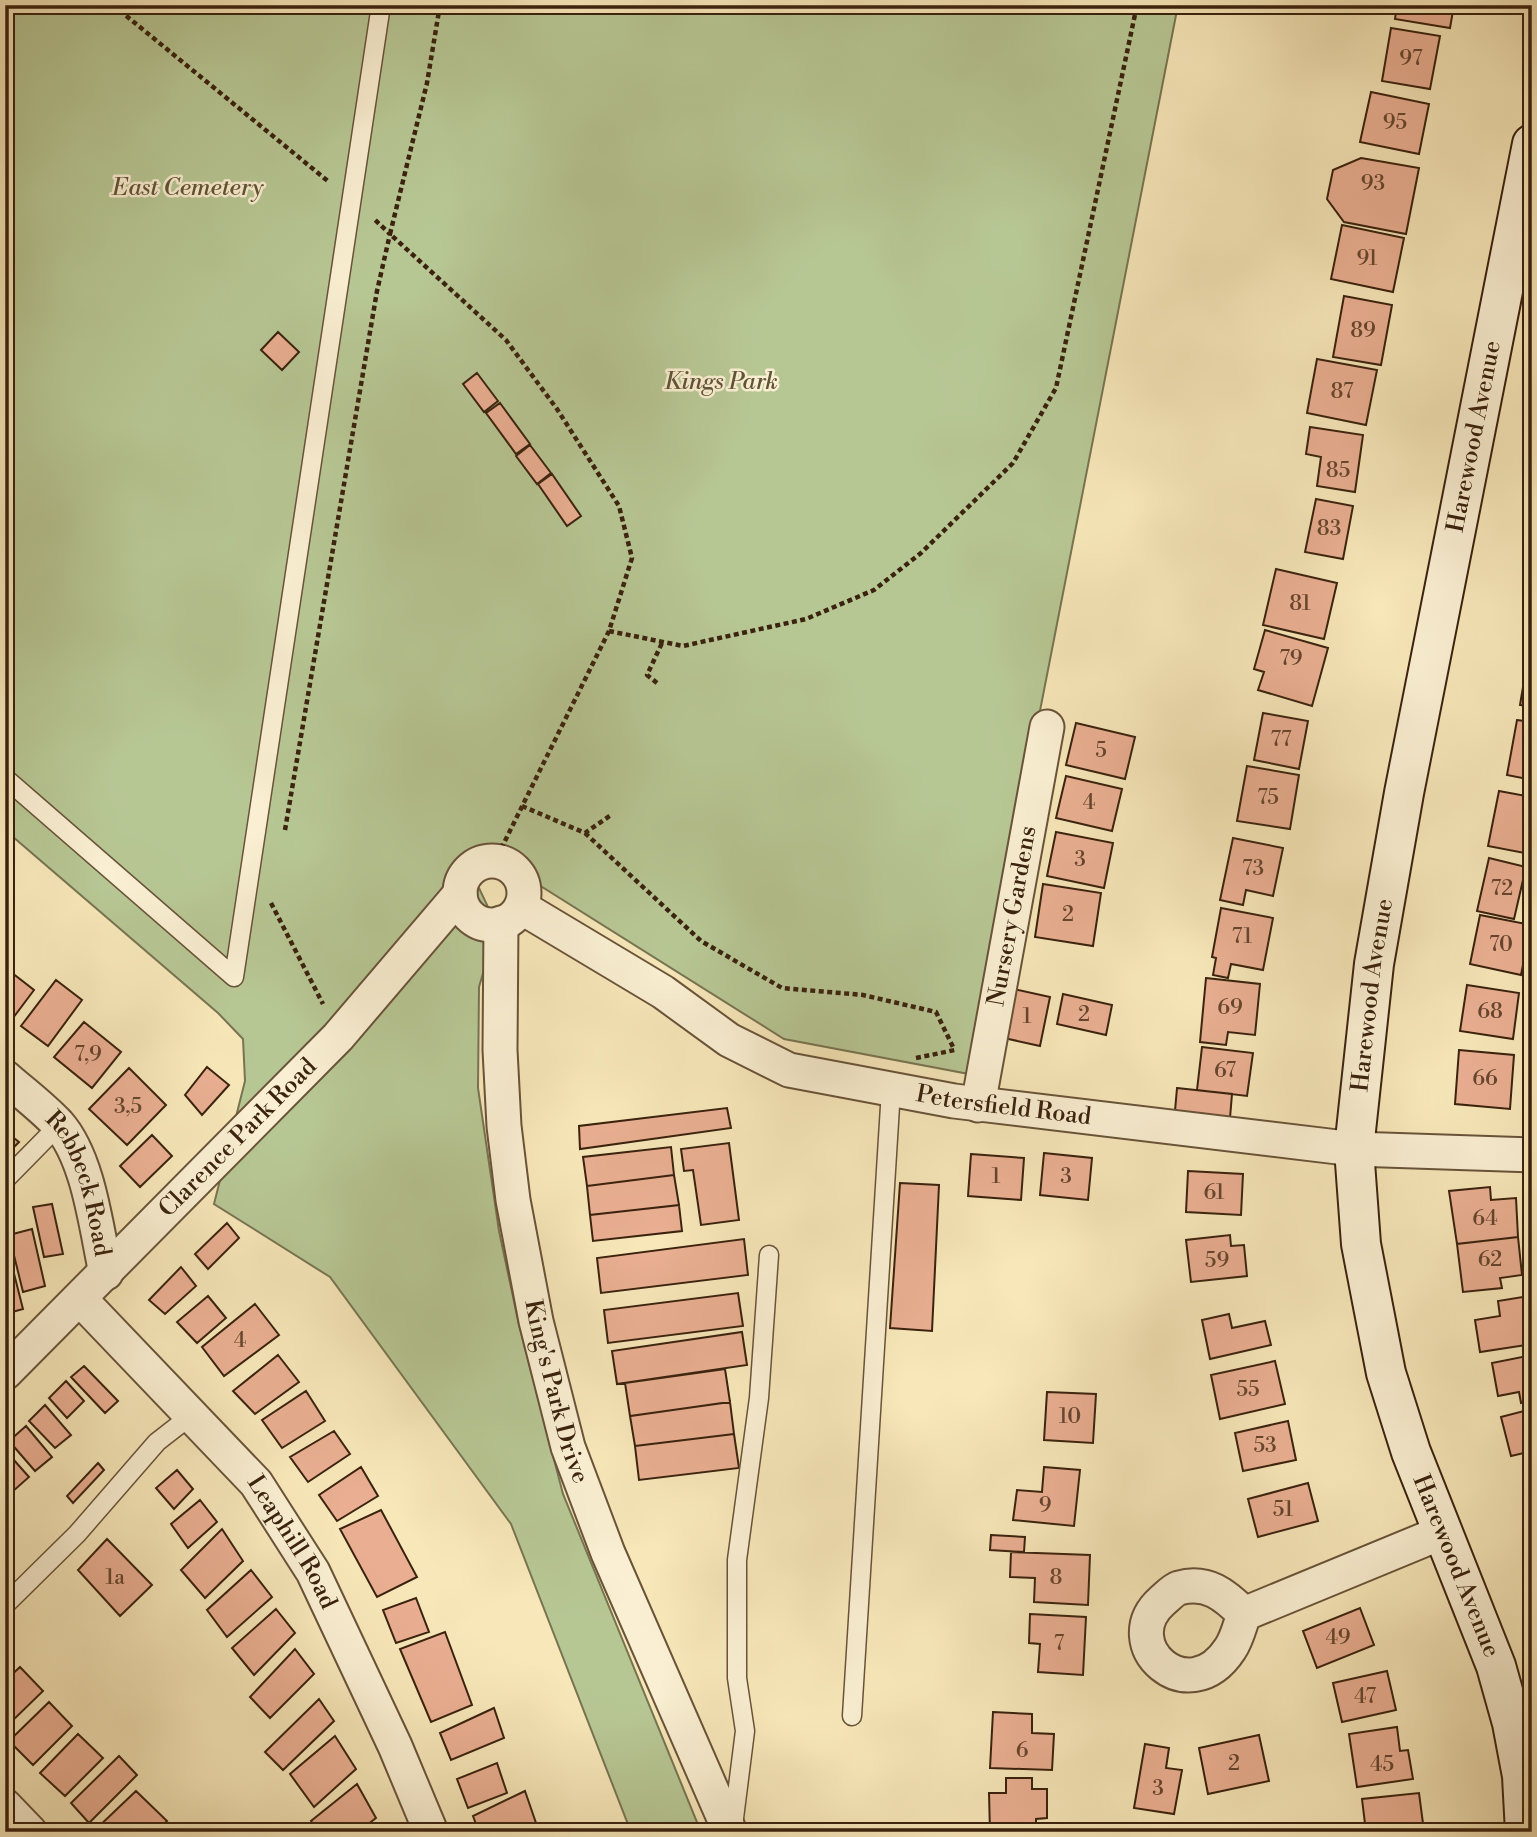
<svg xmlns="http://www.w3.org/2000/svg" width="1537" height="1837" font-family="'Libre Bodoni',serif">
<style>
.green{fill:#b7c794;stroke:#787451;stroke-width:2}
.building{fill:#eaaf92;stroke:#3a220e;stroke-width:2}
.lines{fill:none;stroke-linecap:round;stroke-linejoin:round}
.lane-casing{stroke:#695339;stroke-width:21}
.street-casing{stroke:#695339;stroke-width:37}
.secondary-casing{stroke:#3a220e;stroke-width:42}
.path{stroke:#3a220e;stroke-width:4.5;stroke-dasharray:5 3.5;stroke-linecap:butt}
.lane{stroke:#faefd2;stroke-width:18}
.street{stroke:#faefd2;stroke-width:33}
.secondary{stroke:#faefd2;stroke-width:38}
.labels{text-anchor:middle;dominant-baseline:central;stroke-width:5;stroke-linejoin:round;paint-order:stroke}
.number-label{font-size:21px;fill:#66452f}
.park-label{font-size:24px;font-style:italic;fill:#605436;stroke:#faefd2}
.street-label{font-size:24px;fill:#3a220e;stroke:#faefd2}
</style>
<rect width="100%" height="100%" fill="#f7e7b9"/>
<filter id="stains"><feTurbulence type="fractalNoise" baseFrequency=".00286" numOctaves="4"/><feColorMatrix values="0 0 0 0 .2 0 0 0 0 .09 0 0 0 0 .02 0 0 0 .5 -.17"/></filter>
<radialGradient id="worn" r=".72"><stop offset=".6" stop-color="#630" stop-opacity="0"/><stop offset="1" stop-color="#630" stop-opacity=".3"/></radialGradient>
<path class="green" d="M5 5H1178L969 1074 784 1039 515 870 482 867 478 886 497 926 479 987 478 1088 499 1231 519 1325 563 1494 701 1832H631L511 1524 330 1277 214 1204 245 1081 243 1039 218 1013 5 830Z"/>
<path class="building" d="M1397 5H1454L1450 28 1395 19Z
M1391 28 1440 36 1430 89 1382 81Z
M1371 92 1429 104 1419 154 1360 142Z
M1361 158 1419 168 1406 234 1344 222 1327 199 1333 170Z
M1342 225 1404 238 1393 292 1331 279Z
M1344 296 1392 305 1381 365 1333 357Z
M278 332 299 352 282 370 261 350Z
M1317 359 1377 370 1366 425 1307 413Z
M477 373 498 401 484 412 463 384Z
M500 403 530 444 516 454 486 413Z
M1310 427 1363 435 1355 492 1317 486 1321 457 1306 454Z
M530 445 551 473 537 484 516 456Z
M552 474 581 516 567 526 538 484Z
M1316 499 1353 506 1343 559 1305 552Z
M1276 569 1337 583 1324 639 1263 625Z
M1265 630 1328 648 1312 706 1258 690 1264 672 1254 669Z
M1529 651H1532V707L1520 705Z
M1263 713 1308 721 1299 769 1254 760Z
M1517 720 1532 722V780L1507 775Z
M1076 723 1135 737 1125 779 1066 765Z
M1247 766 1299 775 1290 829 1237 821Z
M1066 776 1122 789 1112 831 1056 818Z
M1499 791 1532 797 1530 854 1488 846Z
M1056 832 1113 843 1104 888 1047 876Z
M1233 838 1283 848 1273 896 1246 890 1243 905 1220 900Z
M1489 858 1526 867 1514 919 1477 911Z
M1043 884 1101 893 1093 946 1035 937Z
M1221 908 1273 918 1263 970 1231 964 1228 978 1213 975 1216 958 1212 957Z
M1480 915 1531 925 1521 975 1470 964Z
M7 969 34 990 13 1018 5 1012Z
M1206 978 1260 984 1255 1035 1228 1032 1226 1045 1200 1042Z
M56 980 82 1000 48 1046 21 1026Z
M1467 985 1519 993 1513 1039 1460 1031Z
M1014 989 1050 997 1040 1046 1004 1038Z
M1063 994 1112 1005 1106 1035 1057 1024Z
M84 1022 121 1052 92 1088 54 1057Z
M1202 1047 1253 1053 1247 1096 1197 1090Z
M1459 1050 1514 1055 1510 1109 1455 1104Z
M207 1067 229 1085 202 1115 185 1095Z
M129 1068 166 1105 127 1145 89 1109Z
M1177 1088 1232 1094 1230 1118 1175 1111Z
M727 1108 731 1128 580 1149 579 1126Z
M5 1131 19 1142 5 1156Z
M152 1135 172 1156 140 1187 120 1166Z
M729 1143 739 1220 701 1225 693 1170 684 1171 681 1149Z
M671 1147 674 1175 587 1186 583 1157Z
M1044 1153 1092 1158 1088 1200 1040 1195Z
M971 1154 1024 1158 1021 1200 968 1196Z
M1188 1171 1243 1174 1241 1215 1186 1212Z
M674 1175 679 1205 590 1215 587 1186Z
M900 1183 939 1185 932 1331 890 1328Z
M1490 1187 1491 1200 1516 1198 1518 1237 1457 1244 1449 1191Z
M52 1204 63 1254 44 1257 33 1207Z
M679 1205 682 1231 593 1241 590 1215Z
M227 1223 239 1238 208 1269 195 1254Z
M32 1229 45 1286 23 1292 9 1235Z
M1230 1235 1231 1246 1244 1245 1247 1276 1191 1282 1186 1240Z
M1518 1237 1522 1275 1500 1278 1502 1288 1463 1292 1457 1244Z
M744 1239 748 1275 601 1293 597 1258Z
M7 1246 23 1309 5 1314V1247Z
M181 1267 196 1286 165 1314 149 1300Z
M738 1293 743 1326 608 1343 604 1310Z
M208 1296 226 1318 197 1343 177 1322Z
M1529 1296 1532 1344 1480 1352 1475 1320 1500 1316 1498 1301Z
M255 1304 279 1335 224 1376 202 1347Z
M1229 1314 1232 1328 1265 1321 1271 1345 1210 1359 1202 1320Z
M742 1332 747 1365 617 1384 612 1351Z
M278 1355 299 1382 255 1414 233 1391Z
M1532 1355V1400L1521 1403 1519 1392 1498 1396 1492 1363Z
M1275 1361 1285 1404 1220 1419 1211 1375Z
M84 1366 118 1401 105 1413 71 1377Z
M725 1369 730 1402 630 1416 625 1383Z
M66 1381 84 1401 67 1418 49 1398Z
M306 1391 325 1421 282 1448 262 1420Z
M1047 1392 1096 1394 1093 1443 1044 1440Z
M730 1402 734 1434 635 1446 630 1416Z
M45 1405 71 1435 55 1448 29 1421Z
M1532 1409V1451L1511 1456 1501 1417Z
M1288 1421 1296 1460 1243 1471 1235 1433Z
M26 1426 52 1457 35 1471 9 1441Z
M334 1431 350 1454 308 1482 290 1457Z
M734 1434 739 1468 639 1480 635 1446Z
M5 1450 29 1477 11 1493 5 1487Z
M98 1463 104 1470 73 1503 67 1496Z
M361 1467 378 1496 337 1521 319 1495Z
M1044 1467 1080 1470 1074 1526 1013 1520 1017 1490 1042 1492Z
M177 1470 193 1489 174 1509 156 1488Z
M1308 1483 1318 1521 1258 1537 1248 1499Z
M200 1500 217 1522 188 1548 171 1524Z
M381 1510 417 1577 377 1597 340 1529Z
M222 1529 243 1561 205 1598 181 1570Z
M991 1535 1025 1537 1024 1552 990 1550Z
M107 1539 152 1585 120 1616 78 1570Z
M1011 1552 1090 1555 1088 1605 1034 1602 1035 1578 1010 1577Z
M251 1570 272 1597 227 1637 207 1610Z
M416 1598 429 1632 396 1643 383 1610Z
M1360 1608 1374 1645 1317 1668 1303 1631Z
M276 1609 295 1633 254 1675 232 1648Z
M1030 1614 1086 1617 1083 1675 1038 1672 1040 1644 1029 1643Z
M445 1632 472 1705 431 1722 400 1649Z
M295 1649 314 1674 270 1718 250 1697Z
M20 1667 43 1691 5 1728V1681Z
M1387 1671 1396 1710 1342 1722 1333 1683Z
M319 1699 334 1721 283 1770 265 1752Z
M49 1702 72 1726 33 1765 9 1741Z
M494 1708 504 1738 451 1760 440 1733Z
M993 1712 1032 1714V1733L1054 1734 1052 1770 990 1768Z
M1397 1727 1400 1751 1408 1750 1413 1779 1357 1787 1349 1734Z
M78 1734 103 1758 65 1796 40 1773Z
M1259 1735 1269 1781 1208 1794 1199 1748Z
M335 1736 356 1769 314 1807 290 1774Z
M1145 1744 1169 1748 1166 1768 1182 1770 1174 1814 1134 1808Z
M119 1756 137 1775 89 1823 71 1803Z
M497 1763 507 1793 468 1808 457 1779Z
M1006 1778H1032V1789H1047V1818L1036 1819V1831L990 1832 989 1793H1006Z
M357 1784 376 1818 358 1832H318L311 1821Z
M136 1791 167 1821 156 1832H97L95 1830Z
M525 1791 536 1823 514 1832H479L473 1816Z
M1419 1793 1424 1831 1366 1832 1362 1799Z"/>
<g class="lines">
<defs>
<path id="lane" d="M5 778 234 977 381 5
M5 1180 59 1125
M5 1605 77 1534 157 1442 193 1414
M852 1716 891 1090
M733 1826 745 1731 737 1678V1560L759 1398 769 1255"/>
<g id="street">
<circle cx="492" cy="893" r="32"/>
<path id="s1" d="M521 907 663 992 729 1040 789 1070 954 1101 1354 1149 1532 1155"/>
<path id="s2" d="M501 923 500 1050 504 1126 513 1200 536 1321 568 1447 608 1553 730 1832"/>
<path id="s3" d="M5 1077C22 1092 42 1107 58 1124 89 1159 96 1228 106 1273"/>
<path id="s4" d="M978 1105 1047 727"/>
<path id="s5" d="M80 1299 256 1483 313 1572 395 1746 431 1832"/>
<path id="s6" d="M5 1373 338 1037 460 894"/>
<path d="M1244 1614C1225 1595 1207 1580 1179 1588 1173 1590 1168 1596 1162 1601 1114 1644 1188 1713 1230 1649 1237 1639 1240 1625 1244 1614L1443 1532"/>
<path d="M5 1806 30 1832"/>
</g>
<g id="secondary">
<path id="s7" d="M1525 1832 1522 1776 1512 1723 1496 1666 1411 1452 1386 1373 1361 1244 1354 1149 1374 964 1404 793 1532 144"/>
</g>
</defs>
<use href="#lane" class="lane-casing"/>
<use href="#street" class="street-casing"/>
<use href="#secondary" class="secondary-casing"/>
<path class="path" d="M113 5 329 182
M440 5 427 83 390 234 506 340 557 409 619 506 632 558 609 631 495 861
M609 631 683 646 806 619 874 590 921 553 1013 463 1056 388 1137 5
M657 683 647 675 662 643
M522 806 585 833 611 815
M285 830 377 291 390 234 373 218
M585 833 701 941 782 988 863 995 936 1012 954 1049
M271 903 323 1004
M916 1058 955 1050"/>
<use href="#lane" class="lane"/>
<use href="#street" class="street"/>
<use href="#secondary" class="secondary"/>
</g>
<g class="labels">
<g class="number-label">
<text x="1411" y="59">97</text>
<text x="1395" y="123">95</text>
<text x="1373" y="184">93</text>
<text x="1367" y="259">91</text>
<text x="1363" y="331">89</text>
<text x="1342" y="392">87</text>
<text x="1338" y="471">85</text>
<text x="1329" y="529">83</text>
<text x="1300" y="604">81</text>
<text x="1291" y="659">79</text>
<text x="1281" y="740">77</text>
<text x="1101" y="751">5</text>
<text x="1268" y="798">75</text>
<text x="1089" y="803">4</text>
<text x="1080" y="860">3</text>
<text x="1253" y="869">73</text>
<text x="1502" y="889">72</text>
<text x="1068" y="915">2</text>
<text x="1242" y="937">71</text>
<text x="1501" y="945">70</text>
<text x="1230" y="1008">69</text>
<text x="1490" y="1012">68</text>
<text x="1084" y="1015">2</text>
<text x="1027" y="1017">1</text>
<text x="88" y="1055">7,9</text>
<text x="1225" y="1071">67</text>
<text x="1485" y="1079">66</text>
<text x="128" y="1107">3,5</text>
<text x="996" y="1177">1</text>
<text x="1066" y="1177">3</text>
<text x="1214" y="1193">61</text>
<text x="1485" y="1219">64</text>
<text x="1490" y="1260">62</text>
<text x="1217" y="1261">59</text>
<text x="240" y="1341">4</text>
<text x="1248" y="1390">55</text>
<text x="1070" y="1417">10</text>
<text x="1265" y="1446">53</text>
<text x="1045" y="1506">9</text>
<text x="1283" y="1510">51</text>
<text x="115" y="1578">1a</text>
<text x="1056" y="1578">8</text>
<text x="1338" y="1638">49</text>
<text x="1059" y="1644">7</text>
<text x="1365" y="1697">47</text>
<text x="1022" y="1751">6</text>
<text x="1234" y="1764">2</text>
<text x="1382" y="1765">45</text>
<text x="1158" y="1789">3</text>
</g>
<g class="park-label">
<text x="188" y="188">East Cemetery</text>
<text x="721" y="382">Kings Park</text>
</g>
<g class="street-label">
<text stroke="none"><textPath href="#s7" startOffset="1432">Harewood Avenue</textPath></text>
<text stroke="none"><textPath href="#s4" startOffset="192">Nursery Gardens</textPath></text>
<text stroke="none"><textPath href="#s7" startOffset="864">Harewood Avenue</textPath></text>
<text stroke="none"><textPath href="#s1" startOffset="532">Petersfield Road</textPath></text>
<text stroke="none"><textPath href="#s6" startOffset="331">Clarence Park Road</textPath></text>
<text stroke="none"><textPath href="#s3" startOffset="135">Rebbeck Road</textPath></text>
<text stroke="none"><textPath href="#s2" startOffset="474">King's Park Drive</textPath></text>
<text stroke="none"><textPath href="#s5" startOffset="324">Leaphill Road</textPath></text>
<text transform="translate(1456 1566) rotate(68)">Harewood Avenue</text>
</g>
</g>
<rect width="1537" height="1837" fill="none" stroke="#f7e7b9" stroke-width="28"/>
<rect x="7" y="7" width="1523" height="1823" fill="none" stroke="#3a220e" stroke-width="3.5"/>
<rect x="14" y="14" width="1509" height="1809" fill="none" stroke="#3a220e" stroke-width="2"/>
<rect width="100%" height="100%" filter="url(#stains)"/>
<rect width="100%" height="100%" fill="url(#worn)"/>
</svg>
